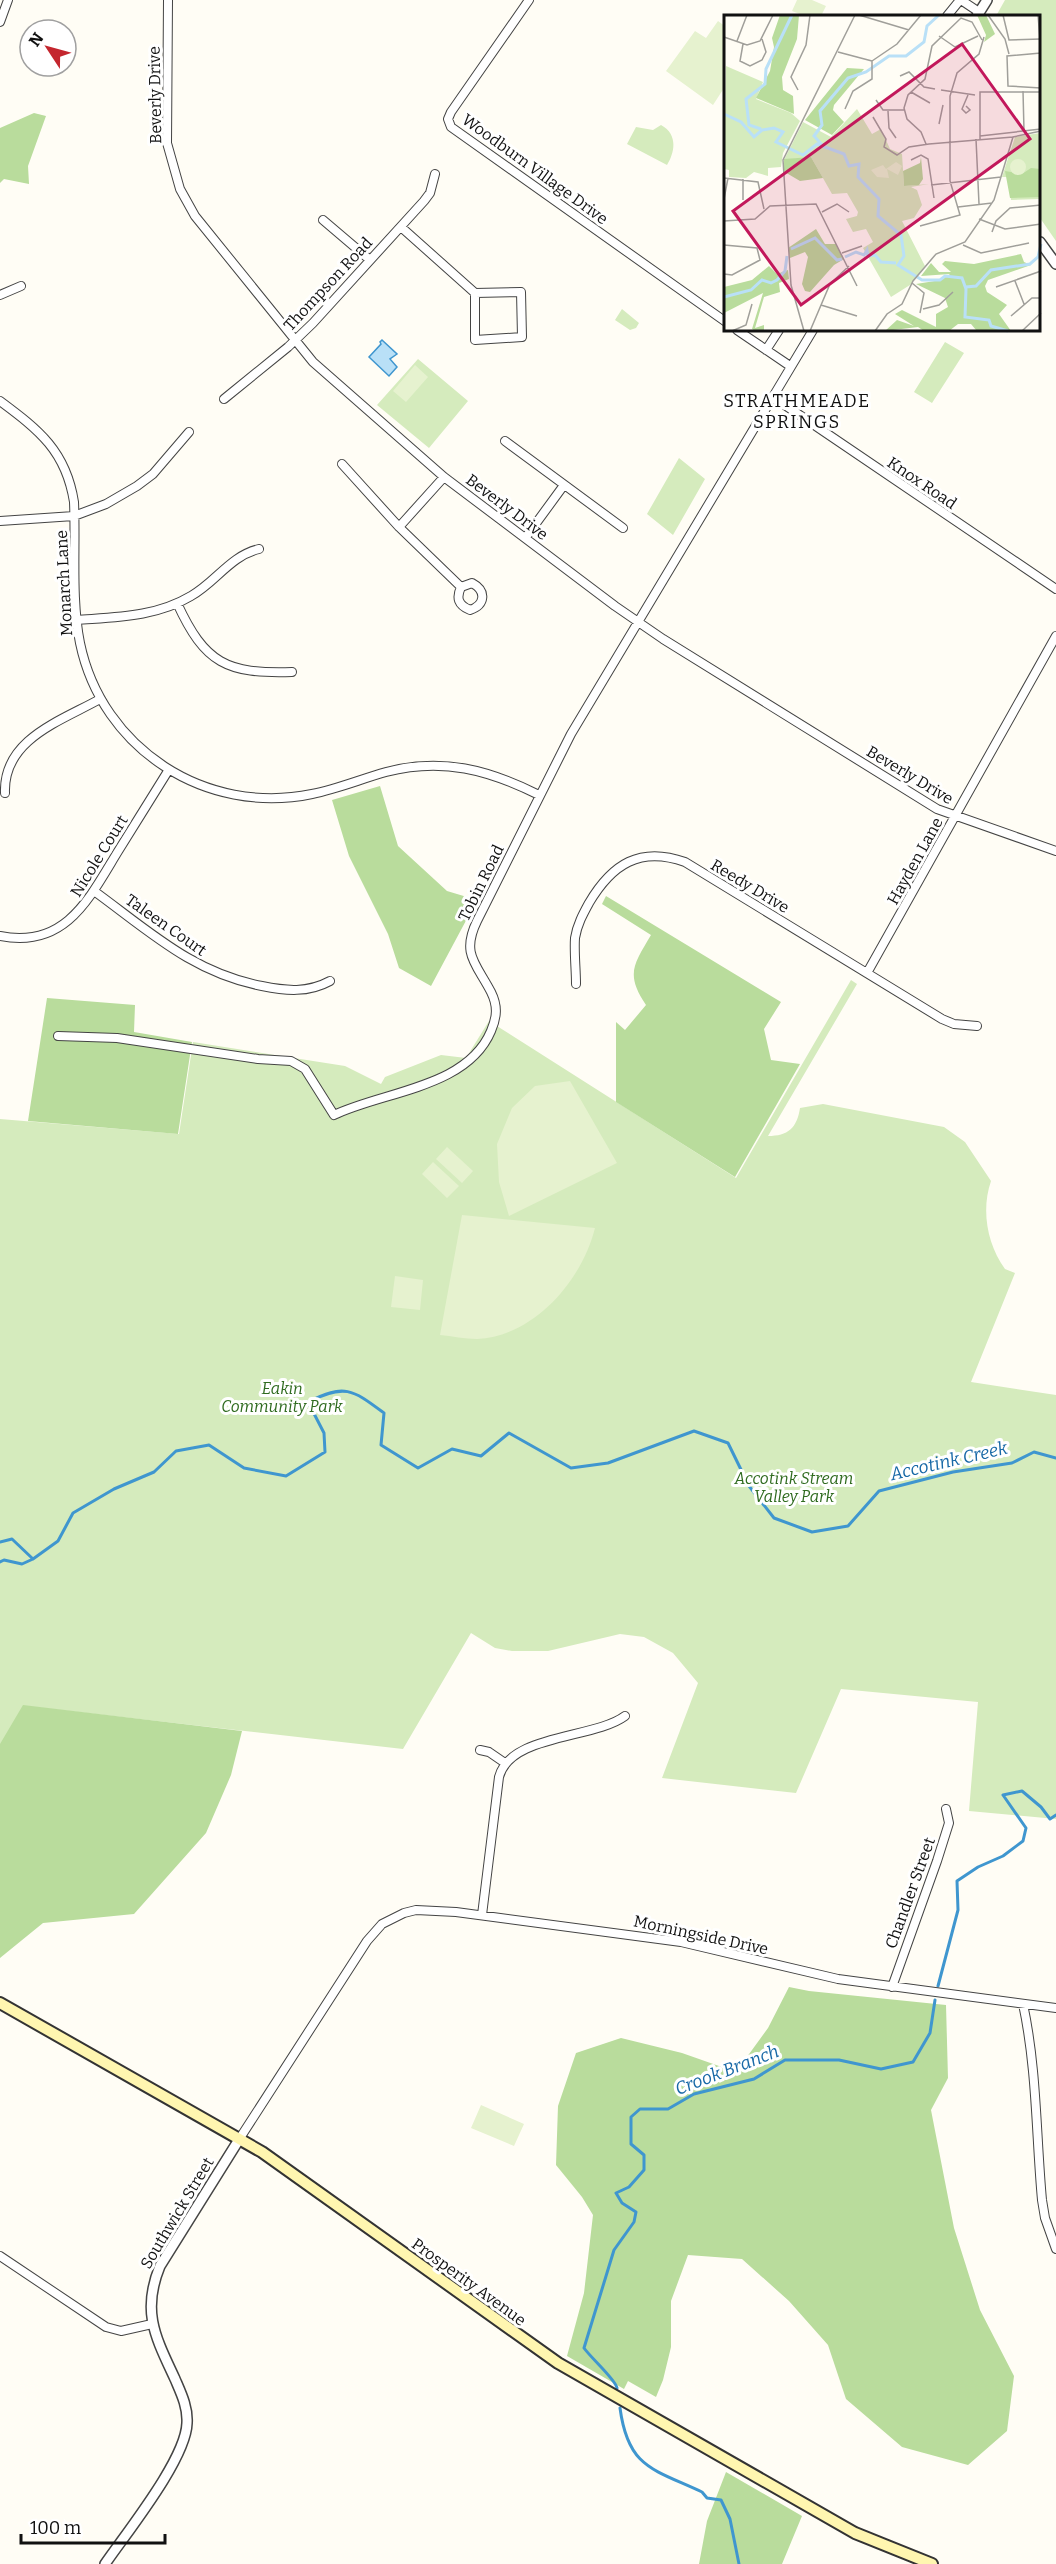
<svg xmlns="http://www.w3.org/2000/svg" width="1056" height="2564" font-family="Bitter,serif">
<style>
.green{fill:#d5ebbd}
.forest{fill:#b9dc9c}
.pitch{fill:#e6f2cf}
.water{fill:#b9e0f7;stroke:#3f96cf;stroke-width:1.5}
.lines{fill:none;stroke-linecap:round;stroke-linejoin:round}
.stream{stroke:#3f96cf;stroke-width:3}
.minor-casing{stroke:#444;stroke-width:10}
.tertiary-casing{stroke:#444;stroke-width:12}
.secondary-casing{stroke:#333;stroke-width:14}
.minor{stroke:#fff;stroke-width:8}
.tertiary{stroke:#fff;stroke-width:9}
.secondary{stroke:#fff6b0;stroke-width:10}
.labels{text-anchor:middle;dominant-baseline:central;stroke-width:6;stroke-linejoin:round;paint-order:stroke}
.street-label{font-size:16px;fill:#111;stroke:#fff}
.park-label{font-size:16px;font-style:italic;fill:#2f6b1f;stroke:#fff}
.neighbourhood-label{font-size:18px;letter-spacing:1.5px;fill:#111;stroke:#fff}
.water-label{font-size:18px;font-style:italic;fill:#1768a6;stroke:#fff}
.inset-river{fill:none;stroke:#b9e0f7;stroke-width:3}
.inset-road{fill:none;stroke:#a09f9a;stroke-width:1.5}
.view{fill:#c2185b;fill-opacity:0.15;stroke:#c2185b;stroke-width:3}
.inset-edge{fill:none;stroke:#111;stroke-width:3}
</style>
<rect width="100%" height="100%" fill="#fffdf5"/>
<path class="green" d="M1005 0H1056V241L1040 218V16H996Z
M661 125C678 134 675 152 667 165L627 144 636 127 653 130Z
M622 309 639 323 636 328 630 330 615 320Z
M945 342 964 353 932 403 914 392Z
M418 359 468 401 429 448 377 405Z
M679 458 705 479 673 535 647 514Z
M851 980 857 984 768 1136C788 1136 797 1128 800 1108L823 1104 944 1127 965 1142 991 1181C981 1210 987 1244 1005 1269L1015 1273 971 1382 1056 1395V1819L969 1811 978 1702 841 1689 796 1793 662 1778 698 1683 673 1653 644 1637 620 1634 548 1651H512L495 1648 471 1633 403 1749 25 1706 0 1746V1119L179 1134 193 1042 345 1066 381 1084 385 1077 441 1055 466 1058 489 1021 736 1178Z"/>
<path class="forest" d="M34 113 46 116 28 166 29 184 4 179 0 183V128Z
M380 786 398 846 447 891 477 900 431 986 399 968 388 934 349 856 332 800Z
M606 896 781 1002 764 1029 771 1060 800 1064 735 1177 616 1102V1022L625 1030 646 1005C625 974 634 964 651 935L602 904Z
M47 998 135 1005 134 1032 192 1042 178 1134 28 1121Z
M23 1705 242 1731 231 1775 206 1833 134 1914 43 1923 0 1958V1744Z
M789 1987 809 1991 946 2005 948 2078 931 2110 954 2228 980 2310 1014 2376 1007 2431 968 2465 902 2447 846 2399 828 2345 789 2301 742 2259 688 2255 671 2301V2347L663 2380 656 2397 628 2381 624 2389 567 2356 584 2293 593 2215 582 2197 556 2165 558 2106 576 2053 621 2038 682 2053 736 2072 768 2028Z
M726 2472 802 2516 782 2564H699L707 2521Z"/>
<path class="pitch" d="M797 0H812L826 6 821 16H805L792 11Z
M718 21 726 27V85L713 105 666 71 695 31 706 38Z
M415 365 428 377 406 402 393 391Z
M570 1081 617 1163 509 1216 499 1182 497 1144 512 1108 535 1086Z
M447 1147 473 1171 462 1183 436 1159Z
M433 1162 459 1186 447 1198 422 1174Z
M462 1215 595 1228C582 1280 535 1336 477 1339 465 1339 452 1336 440 1335Z
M395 1276 423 1280 420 1310 391 1307Z
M481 2105 524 2124 514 2146 471 2128Z"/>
<path class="water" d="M382 340 397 354 390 359 397 367 389 376 369 357 381 344 380 342Z"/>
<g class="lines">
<path class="stream" d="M0 1542 12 1539 33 1559
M0 1562 4 1560 22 1564 33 1559 58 1541 73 1513 114 1489 154 1472 176 1451 209 1445 244 1468 286 1476 325 1452 324 1433 308 1402C345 1383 353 1390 384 1413L381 1445 418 1468 452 1449 481 1456 509 1433 571 1468 608 1463 694 1431 728 1443 749 1486 774 1518 812 1532 848 1526 879 1491 953 1472 1012 1463 1034 1452 1056 1458
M938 1986 958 1910 957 1881 978 1867 1003 1856 1023 1841 1026 1828 1003 1795 1022 1791 1041 1807 1050 1819 1056 1815
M617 2388C616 2380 591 2358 584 2348L614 2250 634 2222 636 2212 622 2203 616 2193 629 2187 644 2170V2155L631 2144V2117L640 2109H668L694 2094 754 2079 785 2060H839L881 2069 913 2062 930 2033 935 2000
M620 2408C628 2468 653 2469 702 2492L707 2498 721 2500 730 2519 739 2564"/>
<defs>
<path id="minor" d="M168 0 167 143 180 189 195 216 313 362 444 477 615 606 663 639 937 809 1056 851
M529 0 451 112 448 119 451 127 726 322
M961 0 979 12
M947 16 960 0
M0 22 8 0
M323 220 370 260
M401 227 475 293V340L522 337 521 292 475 293
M0 295 21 286
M737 330 790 366
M766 350 779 330
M773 397 1056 589
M224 399 288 347 313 323 424 201 430 193 435 174
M0 401C39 430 66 451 74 502 76 548 71 598 80 643 102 749 206 816 312 794 337 789 361 779 386 772 442 757 489 770 539 795
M505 441 623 528
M342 464 399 527 461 587C456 598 458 605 470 610 485 605 487 591 472 583L461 587
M0 521 74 516 106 504 137 486 153 474 189 432
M399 527 444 477
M526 537 564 485
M177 603C205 664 227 674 292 672
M77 620C116 617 156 617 191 596 216 582 230 556 259 549
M5 793C3 739 61 721 100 699
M94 891C149 931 193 973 262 986 286 991 308 993 330 981
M0 936C65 949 89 899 117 853 134 826 151 798 168 771
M867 973 1056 636
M576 984C576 969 574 953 575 938 577 925 583 914 589 903 612 864 640 846 685 862L942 1019 954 1024 977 1026
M58 1036 117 1038 258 1059 291 1061 305 1069 334 1115C384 1091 467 1088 491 1031 497 1017 498 1006 491 992 476 963 461 954 477 921L571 734 813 330
M480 1750 489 1752 505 1763
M482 1915 499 1777C510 1734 594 1739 625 1716
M892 1987 937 1861 949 1823 946 1809
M1023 2004C1037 2069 1036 2135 1042 2200L1045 2218 1056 2249
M240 2138 367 1941 382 1924 404 1913 416 1910 456 1912 681 1942 838 1979 1056 2008
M0 2256 106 2327 121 2331 152 2324"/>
<path id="tertiary" d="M977 16 987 0
M1040 242 1056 264
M105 2564C127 2532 186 2459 187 2423 188 2407 181 2393 175 2379 156 2338 141 2312 160 2266L240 2138"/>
<path id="secondary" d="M0 2003 262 2152 558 2363 855 2533 932 2564"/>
</defs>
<use href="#minor" class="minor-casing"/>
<use href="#tertiary" class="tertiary-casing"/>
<use href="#secondary" class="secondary-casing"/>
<use href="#minor" class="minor"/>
<use href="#tertiary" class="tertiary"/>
<use href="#secondary" class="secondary"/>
</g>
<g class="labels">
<g class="street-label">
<text transform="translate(155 95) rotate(-91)">Beverly Drive</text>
<text transform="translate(535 169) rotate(36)">Woodburn Village Drive</text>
<text transform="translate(328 284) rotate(-47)">Thompson Road</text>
<text transform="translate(922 483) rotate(34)">Knox Road</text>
<text transform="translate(507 507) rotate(37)">Beverly Drive</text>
<text transform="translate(64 583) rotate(-93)">Monarch Lane</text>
<text transform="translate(910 775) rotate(31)">Beverly Drive</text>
<text transform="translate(99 856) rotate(-58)">Nicole Court</text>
<text transform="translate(915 861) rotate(-61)">Hayden Lane</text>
<text transform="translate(481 883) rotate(-64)">Tobin Road</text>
<text transform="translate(750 886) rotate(31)">Reedy Drive</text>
<text transform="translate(166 925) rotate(35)">Taleen Court</text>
<text transform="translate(910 1893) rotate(-70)">Chandler Street</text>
<text transform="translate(701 1935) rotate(12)">Morningside Drive</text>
<text transform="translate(177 2213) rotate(-59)">Southwick Street</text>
<text transform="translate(469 2282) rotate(36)">Prosperity Avenue</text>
</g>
<g class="park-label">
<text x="282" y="1388">Eakin<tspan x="282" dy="18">Community Park</tspan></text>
<text x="794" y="1478">Accotink Stream<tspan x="794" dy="18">Valley Park</tspan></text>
</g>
<g class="neighbourhood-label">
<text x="797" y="401">STRATHMEADE<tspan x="797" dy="21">SPRINGS</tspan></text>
</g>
<g class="water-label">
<text transform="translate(949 1461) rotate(-13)">Accotink Creek</text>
<text transform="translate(727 2070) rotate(-21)">Crook Branch</text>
</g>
</g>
<g transform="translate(724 15)">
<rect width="316" height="316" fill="#fffdf5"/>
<path d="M2 51 39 67 32 84 67 98 76 106 59 138 57 152 44 153V161L30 157 22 163 5 162V155L0 154ZM133 94 148 119 157 114 166 134 178 139 180 171 205 169 187 172 193 175 198 190 190 203 178 206 201 251 186 270 167 282 139 233 149 227 142 214 129 217 122 204 133 201 134 197 123 178 108 179 87 142 60 145 79 107 107 122ZM316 118V184L287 185 285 162H278L291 122Z" fill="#d5ebbd"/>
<path d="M56 0H75L73 24 58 62 59 75 69 81 70 99 32 83 46 56 50 32 48 23ZM253 0H262L271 19 260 27 262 20ZM123 53 140 54 110 90 109 95 120 107 108 120 81 105ZM87 142 99 163 76 166 59 156 60 144ZM197 142 199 164 195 170 180 171 179 156 196 148ZM307 153 316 154V182L286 183 281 156 298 159ZM92 214 101 229H112L120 244 110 250 86 277 81 276 78 269 84 242 81 237 66 243 64 233ZM297 239 300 247 307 250 264 265 261 271 263 277 283 290 275 299 287 316 252 315 247 309H234L225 316H200L194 312 161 316 173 305 190 311 171 299 178 295 212 312V299L224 292 221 283 192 269 217 265 226 259 197 261 207 248 215 257H227L218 249 221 246 250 249ZM45 251 53 259 64 255 65 264 55 268 56 277 40 282 31 313 40 310V316H31L28 314 39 278 0 298V272L28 265Z" fill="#b9dc9c"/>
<path d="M286 152a8 8 0 1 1 16 0a8 8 0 1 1-16 0ZM172 147 178 151 174 160 163 154 165 163 153 162 147 155 159 150 162 154Z" fill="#e6f2cf"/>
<path class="inset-river" d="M0 99 17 107 30 122 38 115 50 113 59 117 52 127 79 140 93 129 120 139 125 151 135 149 134 162 155 184 154 201 177 220 180 241 174 250 198 265H216L221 261 238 263 242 274 241 302 265 305 267 311 284 316M37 114 25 110 22 84 41 69 42 54 68 0M101 133 90 121 98 110 96 96 124 63 142 57 165 41H182L200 27 203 11 215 0M67 234 91 223 113 245 118 244M121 242 132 237 140 240 143 235 144 241 151 240 157 247 172 248M242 272 252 271 267 255 306 249 314 242 317 229M0 282 27 275 38 265 47 268 53 265 61 256 63 241"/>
<path class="inset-road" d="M135 0 185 15M264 0 281 24 285 39M279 0 285 25 317 24M314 0 316 24M215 21 231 32 254 21M0 22 23 30 36 26 49 0M13 26 23 0M19 29 16 46 26 51 38 45 42 37 38 24M114 37 148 46M317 38 283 41 284 71 317 73M148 46 173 29 197 0M176 61 185 57 200 72 211 74M74 75 67 62 82 30 86 0M217 75 251 80M299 76 300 116M187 77 206 88M152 85 159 95H180M242 91 246 95 242 98 238 94 244 80M121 94 129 76 148 64V46M164 96 165 113 172 123M149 102 162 124 160 132 173 140 185 132 205 129 289 122M215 109 219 90M256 121 317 114M252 124 255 189M256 124V77H317M202 129 197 117 183 104 180 93 184 80 201 64 208 31 237 3 248 7 258 25M187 145 197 140 204 144 210 183M0 163 34 167 40 194M207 170 277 162M0 184 4 163M19 185V164M234 192 268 188M98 197 113 189 125 197M255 204 281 214 317 209M0 206 31 204 46 191 92 189 133 271M196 211 236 200 226 166V81L233 58 255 39 260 22M268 217 272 206 286 193 317 190M0 230 33 233 36 245 8 260 0 259M239 230 257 238 305 228M118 238 138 231M291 266 300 289M188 268 200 278 196 298M272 272 317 256M97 290 133 301M199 294 215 290 229 277M287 301 308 283H317M8 316 22 310 28 289M80 316 67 270 59 145 131 0M86 316 106 269 125 251M151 316 163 299 178 289 189 266 212 239 241 227 270 185 289 122 317 116M298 316 317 298"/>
<path class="view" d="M238 29 306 124 77 290 9 196Z"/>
<rect width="316" height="316" class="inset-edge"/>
</g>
<g transform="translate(48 48) rotate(306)"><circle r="28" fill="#ffffff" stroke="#a0a0a0" stroke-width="1.5"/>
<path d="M0-4.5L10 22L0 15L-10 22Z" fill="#c4262e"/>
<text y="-9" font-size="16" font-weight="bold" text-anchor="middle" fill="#111111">N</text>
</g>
<path d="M21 2534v9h144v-9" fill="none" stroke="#111111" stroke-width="3"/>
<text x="30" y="2534" font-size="18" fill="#111111" stroke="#ffffff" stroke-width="4.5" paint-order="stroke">100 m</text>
</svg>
